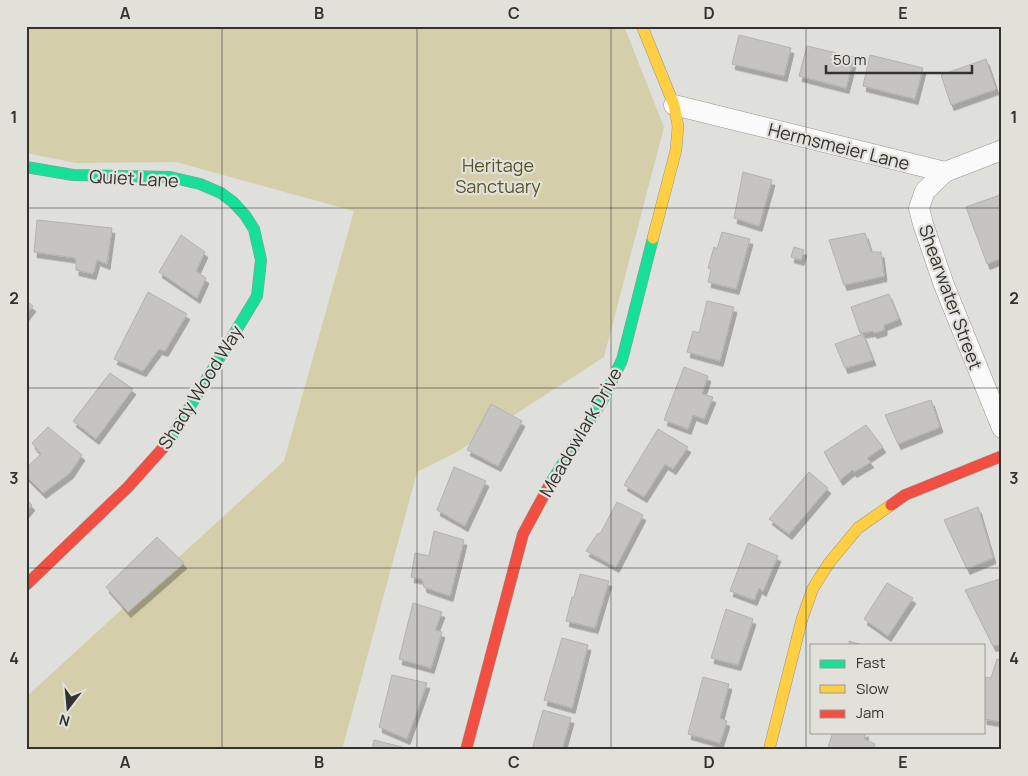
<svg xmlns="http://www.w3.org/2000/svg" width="1028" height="776" font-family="Manrope,sans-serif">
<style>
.green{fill:#d5ceaa}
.building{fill:#c5c4c1;stroke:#b3b2b0;filter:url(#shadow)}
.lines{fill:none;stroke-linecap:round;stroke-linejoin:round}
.street-casing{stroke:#969693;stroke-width:21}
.fast-casing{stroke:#969693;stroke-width:12}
.slow-casing{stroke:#969693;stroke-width:12}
.jam-casing{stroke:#969693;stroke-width:12}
.street{stroke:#fafafa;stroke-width:20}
.fast{stroke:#16e098;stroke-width:11}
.slow{stroke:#ffcf43;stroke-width:11}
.jam{stroke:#f24e42;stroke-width:11}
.grid{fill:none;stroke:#333230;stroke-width:1;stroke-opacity:0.55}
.labels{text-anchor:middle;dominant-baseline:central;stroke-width:4.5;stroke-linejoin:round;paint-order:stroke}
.street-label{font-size:18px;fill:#333230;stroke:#e1e0d9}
.park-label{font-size:18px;fill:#5b5327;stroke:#e1e0d9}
.neatline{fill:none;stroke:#333230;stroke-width:2}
.grid-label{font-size:16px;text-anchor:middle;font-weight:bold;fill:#333230}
</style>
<defs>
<filter id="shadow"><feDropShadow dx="3" dy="5.5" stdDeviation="0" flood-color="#0004"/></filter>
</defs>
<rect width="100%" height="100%" fill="#dfdfdb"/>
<path class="green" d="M26 26H624L664 127 604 357 457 452 417 472 342 750H26V697L284 461 354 211 176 162 76 163 26 153Z"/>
<path class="building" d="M739 35 791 48 784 76 732 64Z
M807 46 854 57 846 88 799 76Z
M870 55 923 68 915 99 863 86Z
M986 59 996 89 951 105 941 75Z
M743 172 772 180 759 226 734 218Z
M1000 195 1002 200V258L987 264 966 207Z
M37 220 112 228 107 264 97 260 93 274 76 270V258L34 252Z
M722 232 750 239 736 289 708 282 711 269 708 268 714 247 717 249Z
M865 233 871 252H881L884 276 844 285 829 240Z
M181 235 205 252 196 271 206 278 197 298 159 272Z
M794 247 804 250 801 260 791 257Z
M148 292 187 314 165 351 159 349 143 371 114 359Z
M889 294 899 319 884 325V330L874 333 873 331 860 333 851 307Z
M26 301 33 306 26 315Z
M707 301 734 307 720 361 687 352 693 331 699 333Z
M863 334 873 360 845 368 835 344Z
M684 367 708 376 702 394 713 397 704 419 693 415 688 429 664 420Z
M110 373 133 389 96 439 73 421Z
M931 400 940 427 898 444 885 415Z
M491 404 522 421 498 466 467 450Z
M866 425 883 447 867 458 871 462 854 472 852 470 840 480 824 452Z
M48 427 82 455 70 473 43 493 26 476V468L41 454 32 443Z
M658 429 688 447 673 469 665 464 644 497 624 485Z
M454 467 486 481 465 526 437 510Z
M809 472 828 488 789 534 769 519Z
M26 499 32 505 26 512Z
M617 502 643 515 616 567 586 551 598 533 600 534Z
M978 507 993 558 967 569 944 520Z
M434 531 464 540 450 596 424 587 422 579 411 577 415 553 429 556Z
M157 537 184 563 128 612 106 587Z
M748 543 778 556 763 591 759 588 754 600 730 591Z
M580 574 609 581 595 628 566 621 572 597H574Z
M1000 579 1002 587V644L993 646 965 590Z
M887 583 913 598 888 636 864 619Z
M413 603 442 612 435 630 442 632 431 668 399 659Z
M726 609 753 619 738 665 711 658Z
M562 638 588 645 572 708 544 700Z
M849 641 862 645H849Z
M997 659 1002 660V722L984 719V677L991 678Z
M392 675 427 683 407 739 379 727Z
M703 677 729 684 720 718 727 721 720 743 688 734Z
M543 710 571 718 562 750H532Z
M833 732H866L864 739 875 744 873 750H827Z
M374 740 402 747 401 750H372Z"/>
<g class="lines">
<defs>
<path id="street" d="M674 105 945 172 1002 150
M945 172 925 191 919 208 923 224 944 285 1002 428"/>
<path id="fast" d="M26 167 73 175 170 177 200 184 221 193 233 202 245 215 254 229 261 260 257 296 169 441 163 448
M550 484 602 401 622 360 653 238"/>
<path id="slow" d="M642 26 674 105 678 126 676 150 653 238
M769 750 802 619 813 588 829 563 858 528 891 505"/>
<path id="jam" d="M891 505 905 495 1002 456
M26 585 128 487 163 448
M466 750 523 534 550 484"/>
</defs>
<use href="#street" class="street-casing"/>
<use href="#fast" class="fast-casing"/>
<use href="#slow" class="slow-casing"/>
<use href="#jam" class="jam-casing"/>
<use href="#street" class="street"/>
<use href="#fast" class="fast"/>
<use href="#slow" class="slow"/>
<use href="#jam" class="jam"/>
</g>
<path class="grid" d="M222 26V750M417 26V750M611 26V750M806 26V750M26 208H1002M26 388H1002M26 568H1002"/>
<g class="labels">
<g class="street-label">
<text transform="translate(839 146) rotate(14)">Hermsmeier Lane</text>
<text transform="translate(134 178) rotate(3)">Quiet Lane</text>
<text transform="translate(951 297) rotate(70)">Shearwater Street</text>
<text transform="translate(200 387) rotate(-58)">Shady Wood Way</text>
<text transform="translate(580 432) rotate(-60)">Meadowlark Drive</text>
</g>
<g class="park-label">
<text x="498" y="165">Heritage<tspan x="498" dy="21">Sanctuary</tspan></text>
</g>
</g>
<rect width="1028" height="776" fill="none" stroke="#e1e0d9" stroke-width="55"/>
<rect x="810" y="644" width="175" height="90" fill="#e1e0d9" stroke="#9b9a95"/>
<rect x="820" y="660" width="25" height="8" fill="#16e098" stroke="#9b9a95"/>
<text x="856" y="668" font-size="15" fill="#333230">Fast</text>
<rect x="820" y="685" width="25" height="8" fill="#ffcf43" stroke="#9b9a95"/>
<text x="856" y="694" font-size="15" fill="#333230">Slow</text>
<rect x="820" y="710" width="25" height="8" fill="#f24e42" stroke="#9b9a95"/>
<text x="856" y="718" font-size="15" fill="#333230">Jam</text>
<g transform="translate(68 708) rotate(196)" stroke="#e1e0d9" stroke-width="4" paint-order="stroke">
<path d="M0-4L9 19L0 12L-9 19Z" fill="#333230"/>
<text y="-8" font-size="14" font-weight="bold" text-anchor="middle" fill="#333230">N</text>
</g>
<path d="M826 65v8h146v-8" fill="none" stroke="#333230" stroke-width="2.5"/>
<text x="833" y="65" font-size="15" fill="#333230" stroke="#e1e0d9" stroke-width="4" paint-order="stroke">50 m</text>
<rect x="28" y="28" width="972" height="720" class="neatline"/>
<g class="grid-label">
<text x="125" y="19">A</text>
<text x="319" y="19">B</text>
<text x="514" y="19">C</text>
<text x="709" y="19">D</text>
<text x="903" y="19">E</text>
<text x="14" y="123">1</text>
<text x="1014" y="123">1</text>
<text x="14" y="304">2</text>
<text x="1014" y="304">2</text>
<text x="14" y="484">3</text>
<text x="1014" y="484">3</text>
<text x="14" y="664">4</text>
<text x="1014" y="664">4</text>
<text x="125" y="768">A</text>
<text x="319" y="768">B</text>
<text x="514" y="768">C</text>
<text x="709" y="768">D</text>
<text x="903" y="768">E</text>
</g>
</svg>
